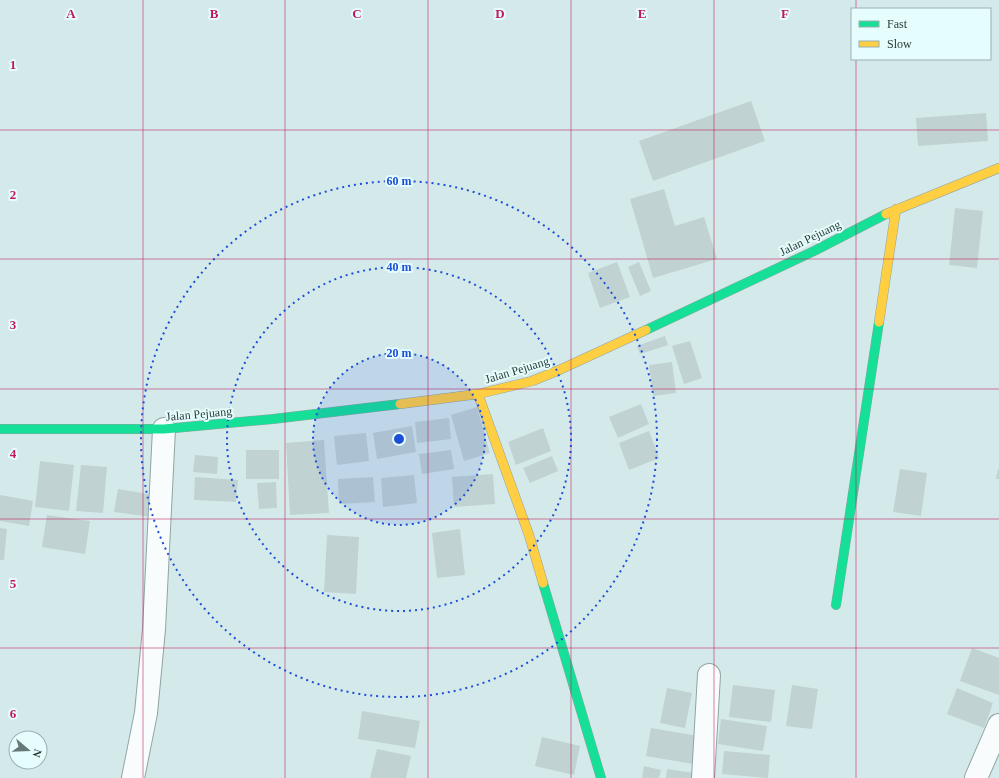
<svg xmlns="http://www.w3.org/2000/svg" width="999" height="778" font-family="'Times New Roman',serif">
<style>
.building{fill:#c0d2d1}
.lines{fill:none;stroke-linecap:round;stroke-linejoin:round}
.street-casing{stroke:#91a3a3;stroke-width:24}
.fast-casing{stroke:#91a3a3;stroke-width:10}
.slow-casing{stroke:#91a3a3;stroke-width:10}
.street{stroke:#f9fcfc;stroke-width:22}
.fast{stroke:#16e098;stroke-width:9}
.slow{stroke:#ffcf43;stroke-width:9}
.grid{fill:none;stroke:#c2185b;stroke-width:1;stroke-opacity:0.55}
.ring{fill:none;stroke:#1d4ed8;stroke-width:2;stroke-dasharray:2 4}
.labels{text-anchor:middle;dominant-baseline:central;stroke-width:4;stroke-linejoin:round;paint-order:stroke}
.street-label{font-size:12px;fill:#2b3b3b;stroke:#e5fdfd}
.grid-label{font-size:13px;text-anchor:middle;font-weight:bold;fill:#c2185b;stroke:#e5fdfd;stroke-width:4;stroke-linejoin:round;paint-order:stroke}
.centre{fill:#1d4ed8;stroke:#e5fdfd;stroke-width:2}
.ring-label{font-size:12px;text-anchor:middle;font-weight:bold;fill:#1d4ed8;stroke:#e5fdfd;stroke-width:4;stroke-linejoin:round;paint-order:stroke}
</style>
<rect width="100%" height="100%" fill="#d4eaea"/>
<path class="building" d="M751 101 765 141 653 181 639 141Z
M986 113 988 141 918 146 916 118Z
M664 189 675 226 704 217 717 259 653 278 630 199Z
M955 208 983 211 977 268 949 265Z
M617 262 630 297 600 308 588 273Z
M639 262 651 291 640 296 628 267Z
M665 336 668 345 640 354 637 346Z
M690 341 702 378 684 384 672 346Z
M672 362 676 393 653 396 649 365Z
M641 404 649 424 618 438 609 417Z
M477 407 490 453 464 461 451 415Z
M449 418 451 439 417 443 415 422Z
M412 426 416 452 377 459 373 433Z
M543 428 551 451 516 465 508 442Z
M649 431 659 458 629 470 619 443Z
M366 433 369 461 337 465 334 436Z
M324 440 329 513 290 515 286 443Z
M246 450H279V479H246Z
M451 450 454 469 422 474 419 454Z
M195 455 218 457 217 474 193 472Z
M552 456 558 471 530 483 523 468Z
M40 461 74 465 69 511 35 507Z
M81 465 107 467 103 513 76 511Z
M900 469 927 473 921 516 893 512Z
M998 469H999V479H996Z
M493 474 495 504 454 507 452 477Z
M414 475 417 503 383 507 381 478Z
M195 477 238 480 236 502 194 500Z
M373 477 375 502 339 504 338 479Z
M276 482 277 508 259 509 257 483Z
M118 489 154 495 151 517 114 512Z
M0 495 33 501 29 526 0 521Z
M47 515 90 521 85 554 42 547Z
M0 528 7 529 4 560H0Z
M460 529 465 575 437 578 432 533Z
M327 535 359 537 356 594 324 592Z
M972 648 999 658V695L960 681Z
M733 685 775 690 771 722 729 717Z
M792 685 818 689 812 729 786 726Z
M667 688 692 693 685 728 660 723Z
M957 688 993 703 984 728 947 714Z
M362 711 420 721 415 748 358 739Z
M721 719 767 726 763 751 718 744Z
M651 728 698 736 693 764 646 756Z
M542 737 580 746 574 775 535 766Z
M377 749 411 756 406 778H370Z
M724 751 770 755 768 778 722 774Z
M644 766 661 770 659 778H642Z
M667 769 701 774 700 778H666Z"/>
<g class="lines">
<defs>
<path id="street" d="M133 778 146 713 154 629 164 429
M703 778 709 675
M976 778 999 725"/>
<path id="fast" d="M646 330 814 251 886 214
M0 429H164L273 419 400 404
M543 583 601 778
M836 605 879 322"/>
<path id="slow" d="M886 214 999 168
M879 322 896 209
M478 394 529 535 543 583
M400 404 478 394 532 381 557 371 646 330"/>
</defs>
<use href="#street" class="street-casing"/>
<use href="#fast" class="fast-casing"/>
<use href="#slow" class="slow-casing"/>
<use href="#street" class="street"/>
<use href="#fast" class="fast"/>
<use href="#slow" class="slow"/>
</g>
<path class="grid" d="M143 0V778M285 0V778M428 0V778M571 0V778M714 0V778M856 0V9M856 59V778M0 130H999M0 259H999M0 389H999M0 519H999M0 648H999"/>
<circle cx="399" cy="439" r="86" fill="#1d4ed8" fill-opacity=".12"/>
<g class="ring">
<circle cx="399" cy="439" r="86"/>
<circle cx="399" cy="439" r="172"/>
<circle cx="399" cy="439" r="258"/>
</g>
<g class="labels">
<g class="street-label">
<text transform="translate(810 238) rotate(-26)">Jalan Pejuang</text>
<text transform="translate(517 370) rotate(-17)">Jalan Pejuang</text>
<text transform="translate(199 414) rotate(-5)">Jalan Pejuang</text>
</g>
</g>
<g class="grid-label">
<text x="71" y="18">A</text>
<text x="214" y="18">B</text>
<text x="357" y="18">C</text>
<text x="500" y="18">D</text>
<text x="642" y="18">E</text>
<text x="785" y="18">F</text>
<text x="13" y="69">1</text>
<text x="13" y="199">2</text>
<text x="13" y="329">3</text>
<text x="13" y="458">4</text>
<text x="13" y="588">5</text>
<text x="13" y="718">6</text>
</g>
<circle cx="399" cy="439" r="6" class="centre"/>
<g class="ring-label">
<text x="399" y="185">60 m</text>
<text x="399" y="271">40 m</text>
<text x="399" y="357">20 m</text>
</g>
<rect x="851" y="8" width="140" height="52" fill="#e5fdfd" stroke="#9bafaf"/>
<rect x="859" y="21" width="20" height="6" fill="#16e098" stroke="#9bafaf"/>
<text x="887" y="28" font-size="12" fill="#2b3b3b">Fast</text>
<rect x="859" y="41" width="20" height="6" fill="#ffcf43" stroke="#9bafaf"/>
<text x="887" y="48" font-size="12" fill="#2b3b3b">Slow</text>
<g transform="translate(28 750) rotate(109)"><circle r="19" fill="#e5fdfd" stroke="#9bafaf"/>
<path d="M0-3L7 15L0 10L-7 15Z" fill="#667878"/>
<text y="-6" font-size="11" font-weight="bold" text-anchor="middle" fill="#2b3b3b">N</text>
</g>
</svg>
